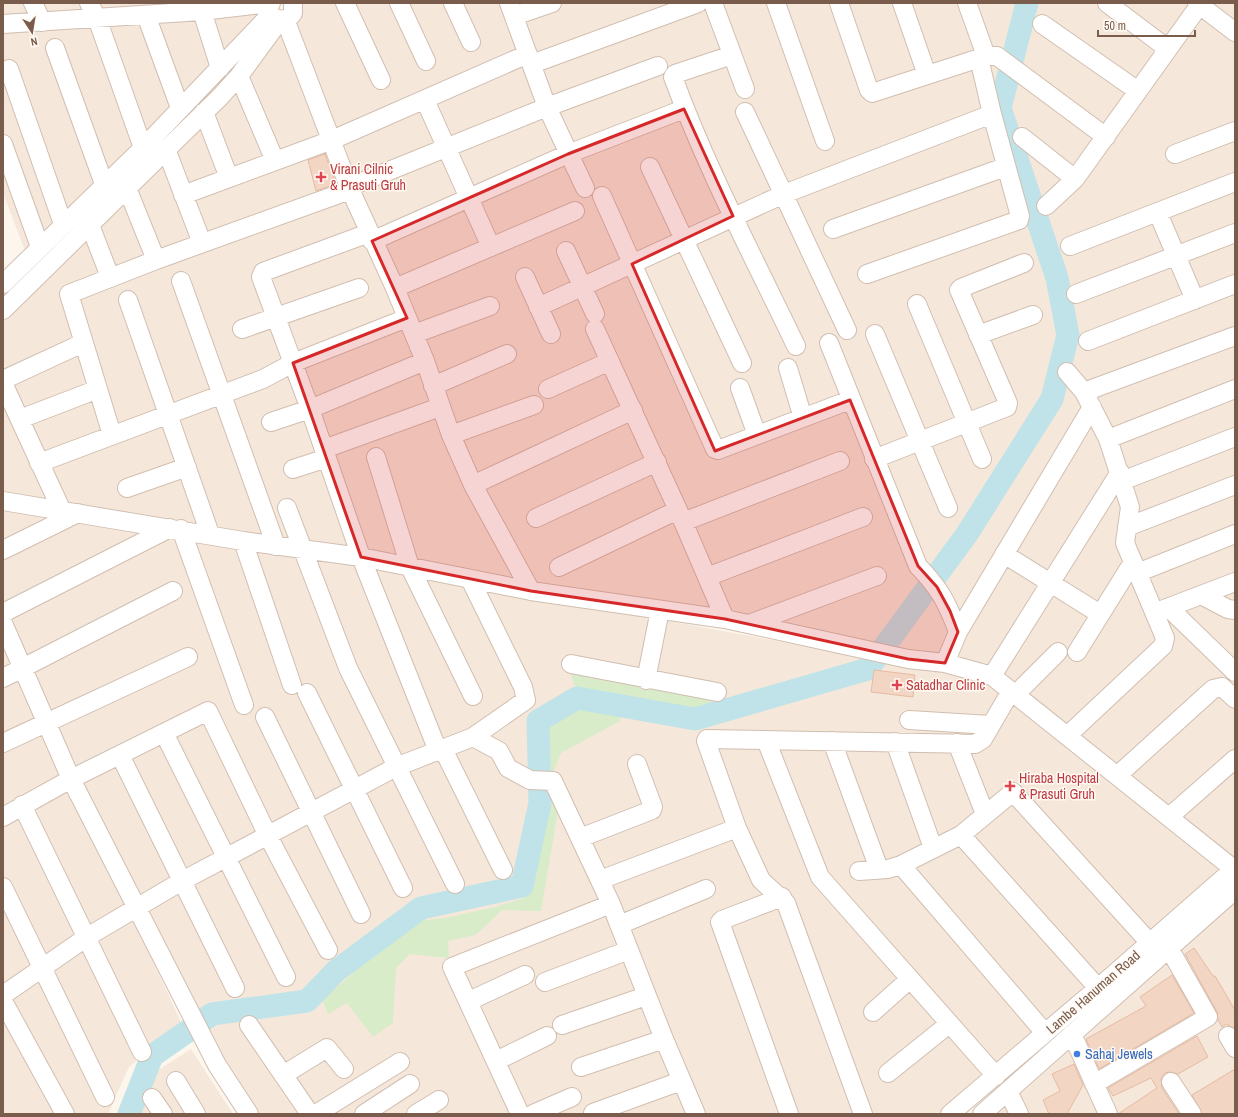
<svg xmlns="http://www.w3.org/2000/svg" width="1238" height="1117" font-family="'Archivo Narrow',sans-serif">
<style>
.residential{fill:#f5e8da}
.green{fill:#d8ecc9}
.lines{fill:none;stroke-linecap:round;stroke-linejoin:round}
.river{stroke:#bfe3e8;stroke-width:23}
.building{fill:#f3d5c3;stroke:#e6bba3}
.minor-casing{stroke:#d1beb0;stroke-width:20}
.minor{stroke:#fff;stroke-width:18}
.marked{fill:#d62828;fill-opacity:0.2;stroke:#d62828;stroke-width:3;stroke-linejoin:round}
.health-dot{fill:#e0444e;stroke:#fffaf3;stroke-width:1.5}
.shop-dot{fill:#3f7fe0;stroke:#fffaf3;stroke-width:1.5}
.labels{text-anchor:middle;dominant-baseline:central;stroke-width:3;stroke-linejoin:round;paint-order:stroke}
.health-label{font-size:14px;fill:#be3a42;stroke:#fffaf3;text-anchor:start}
.street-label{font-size:14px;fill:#7a5c4d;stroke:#fffaf3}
.shop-label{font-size:14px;fill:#366cbe;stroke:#fffaf3;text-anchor:start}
</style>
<rect width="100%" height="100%" fill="#fdf6ec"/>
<path class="residential" d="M3 3H268L269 13 27 256 3 193Z
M296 3H1235V861L995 675 533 586 478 488 289 22Z
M284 27 526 595 991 680 1229 870 942 1114H254L220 1059 138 900 3 617V318Z
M3 638 182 1024 129 1067 108 1114H3Z
M1235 898V1114H992Z
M191 1049 233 1114H141L157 1071Z"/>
<path class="green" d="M570 672 715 701 710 714 578 695Z
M581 706 619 708 620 721 561 753 546 790 558 811 541 911 502 910 476 935 448 941 449 958 410 954 396 968 393 1023 373 1037 347 1003 328 1014 322 1000 398 934 417 921 445 918 495 907 524 898 537 854 540 799 539 760 550 721Z"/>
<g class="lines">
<path class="river" d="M129 1114 152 1056 212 1014 307 1001 336 971 421 908 522 886 540 803 538 721 577 698 695 719 868 669 967 534 1052 399 1068 335 1057 278 1000 108 1027 3"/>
</g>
<path class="building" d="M325 154 336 184 316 191 308 160Z
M874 670 915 675 913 697 871 692Z
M1194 948 1213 976H1215L1235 1010V1029L1226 1024 1222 1027 1218 1020 1217 1012 1185 954Z
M1172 975 1194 1013 1099 1069 1086 1039 1146 1006 1140 997Z
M1197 1036 1208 1057 1178 1074 1170 1072 1165 1073 1161 1078 1162 1088 1179 1114H1118L1157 1088 1151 1078 1113 1096 1108 1088Z
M1074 1064 1083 1085 1067 1114H1049L1043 1100 1060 1091 1052 1074Z
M1235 1069V1114H1202L1192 1095Z"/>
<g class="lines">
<defs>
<path id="minor" d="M33 3 42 22
M89 3 97 18 143 148
M345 3 381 80
M399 3 426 61
M453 3 471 42
M509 3 547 107 585 188
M713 3 745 89
M776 3 825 141
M839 3 869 90 872 93 986 56H997L1106 137
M902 3 927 75
M967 3 986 56
M1107 3 1168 49
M1197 3 1235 32
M202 11 220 68
M146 15 180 108
M514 16 552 3
M275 18C282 21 289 20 293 13V3
M285 19 349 187 395 288 425 361 451 435 473 485 531 591
M3 24 202 11 271 3
M1042 24 1138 91
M55 48 104 184
M732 55 675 74 673 77C707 170 754 258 796 346
M532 64 698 3
M9 69 63 224
M239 76 275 161
M425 100 491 247
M204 112 229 178
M745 112 847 330
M1022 137 1075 179
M3 144 40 247
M166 149 202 243
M1175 154 1235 131
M650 167 742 363
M349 187 547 107 658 66
M127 188 156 260
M183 195 332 140 528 54
M602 196 715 449 718 450 850 400
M1046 206 1075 179 1201 3
M1158 213 1195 300
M90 225 110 277
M833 229 1005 167
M369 233 263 272 261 277 310 409 361 557 438 751
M372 241 568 154 684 109
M1070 246 1235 182
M566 251 595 314
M867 274 1019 220 1020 216 992 114 979 58
M525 277 551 334
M181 281 276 546
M3 284 143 148 271 14
M395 288 575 211
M1076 294 1235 233
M128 300 210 534
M917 304 982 459
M538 307 784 194 992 114
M3 310 220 97 239 76 280 20
M242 329 359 288
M595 329 678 510 725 619
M414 334 490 306
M875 334 948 508
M978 335 1033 315
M1088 341 1235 284
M829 343 918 566C940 589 947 602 958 632
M788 368 803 418
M1067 372 1084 392 1108 439 1130 507 1125 543 1165 638 1163 646 1067 736
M3 380 83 343
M3 383 61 509
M433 386 507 354
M740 388 757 435
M548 389 610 361
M1084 392 1235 336
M20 419 98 389
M271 422 310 409 425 361
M112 435 69 294 156 260 350 190
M451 435 534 405
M1108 439 1235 389
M324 449 440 407
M376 457 410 567 473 696
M874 459 1007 407 1008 403 959 290 961 288 1024 263
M39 463 263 379 293 363 407 318
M293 469 327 458
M1122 481 1235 437
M473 485 633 410
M127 488 187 467
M3 501 243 541 361 557 531 591 725 619 908 659 945 663 992 676 1235 870
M287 508 348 668 455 884
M536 518 657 462
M683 522 840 461
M1127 527 1235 485
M181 529 244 705
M243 541 292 685
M3 550 78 513
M1004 554 1100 614
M559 567 678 510
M1137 573 1235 534
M707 577 863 517
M470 579 523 687 526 700 473 737
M1201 595 1228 609 1235 610
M1169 608 1235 672
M1159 611 1235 582
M3 613 170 528
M3 623 71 779 217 1065 249 1114
M749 624 877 576
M1077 652 1133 562
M945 663 958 632 1092 407
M571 664 717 692
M992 676 1120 472
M3 678 173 591
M646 680 660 610
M307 693 403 888
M1016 694 1058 652
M265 717 361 914
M909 720 991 725
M164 733 286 977
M766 740 820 877 996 1076
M832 741 879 869
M895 742 933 848
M3 743 188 657
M957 743 985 814
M443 749 503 870
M120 755 235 988
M1118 775 1213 689 1222 687 1235 699
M22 805 142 1052
M3 817 71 779 208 711 268 836 328 950
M1169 817 1235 759
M961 835 1098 988
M580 838 652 810 653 807 637 764
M901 865 1045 1033
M859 871 888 869 901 865 961 835 1013 792 1150 943
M600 880 737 828
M3 887 105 1097
M782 897 722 920 720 922 789 1114
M619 925 706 889
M545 982 629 950
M3 995 87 937 182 881 396 767 473 737 499 751 508 768 530 780 553 781 611 904 664 1039 696 1114
M3 1001 65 1114
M469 1001 525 975
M873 1012 910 979
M249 1025 310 1114
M562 1025 646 996
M1072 1034 1108 1114
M1228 1036 1235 1048
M496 1061 547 1036
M581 1067 664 1039
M888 1073 949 1024
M283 1075 327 1048 344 1069
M176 1081 196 1114
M1171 1082 1192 1114
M1094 1084 1208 1017 1169 948
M1008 1091 1019 1114
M152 1098 163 1114
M593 1113 681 1081
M316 1114 400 1062
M364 1114 410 1084
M416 1114 439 1100
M520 1114 452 967 611 904
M533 1114 572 1097
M863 1114 786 903 761 880 737 828 706 741 707 739 975 744 983 739 1011 691
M950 1114 1098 988 1235 868
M982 1114 1235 890"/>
</defs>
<use href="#minor" class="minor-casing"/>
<use href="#minor" class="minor"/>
</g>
<path class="marked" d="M684 109 733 216 632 264 715 451 850 400 918 566 937 587 950 611 958 632 945 663 908 659 725 619 531 591 361 557 293 363 407 318 372 241 568 154Z"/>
<g class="health-dot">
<path d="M319 171h4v4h4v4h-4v4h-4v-4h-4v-4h4z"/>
<path d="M895 679h4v4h4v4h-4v4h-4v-4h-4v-4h4z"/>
<path d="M1008 780h4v4h4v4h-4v4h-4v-4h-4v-4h4z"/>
</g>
<circle class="shop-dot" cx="1077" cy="1054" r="4"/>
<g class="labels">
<g class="health-label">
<text x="330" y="169">Virani Cilnic<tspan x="330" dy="16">&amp; Prasuti Gruh</tspan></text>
<text x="906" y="685">Satadhar Clinic</text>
<text x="1019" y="778">Hiraba Hospital<tspan x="1019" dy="16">&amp; Prasuti Gruh</tspan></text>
</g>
<g class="street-label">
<text transform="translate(1093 992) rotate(-41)">Lambe Hanuman Road</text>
</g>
<g class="shop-label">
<text x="1085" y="1054">Sahaj Jewels</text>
</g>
</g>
<rect width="1238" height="1117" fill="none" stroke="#7a5c4d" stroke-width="8"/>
<g transform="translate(32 32) rotate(168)" stroke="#fffaf3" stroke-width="3" paint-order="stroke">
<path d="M0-3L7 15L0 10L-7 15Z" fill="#7a5c4d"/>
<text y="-6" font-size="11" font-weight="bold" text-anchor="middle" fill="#7a5c4d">N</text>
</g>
<path d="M1098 30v6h97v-6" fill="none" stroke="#7a5c4d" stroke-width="2"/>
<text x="1104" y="30" font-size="12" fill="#7a5c4d" stroke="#fffaf3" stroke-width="3" paint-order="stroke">50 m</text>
</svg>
